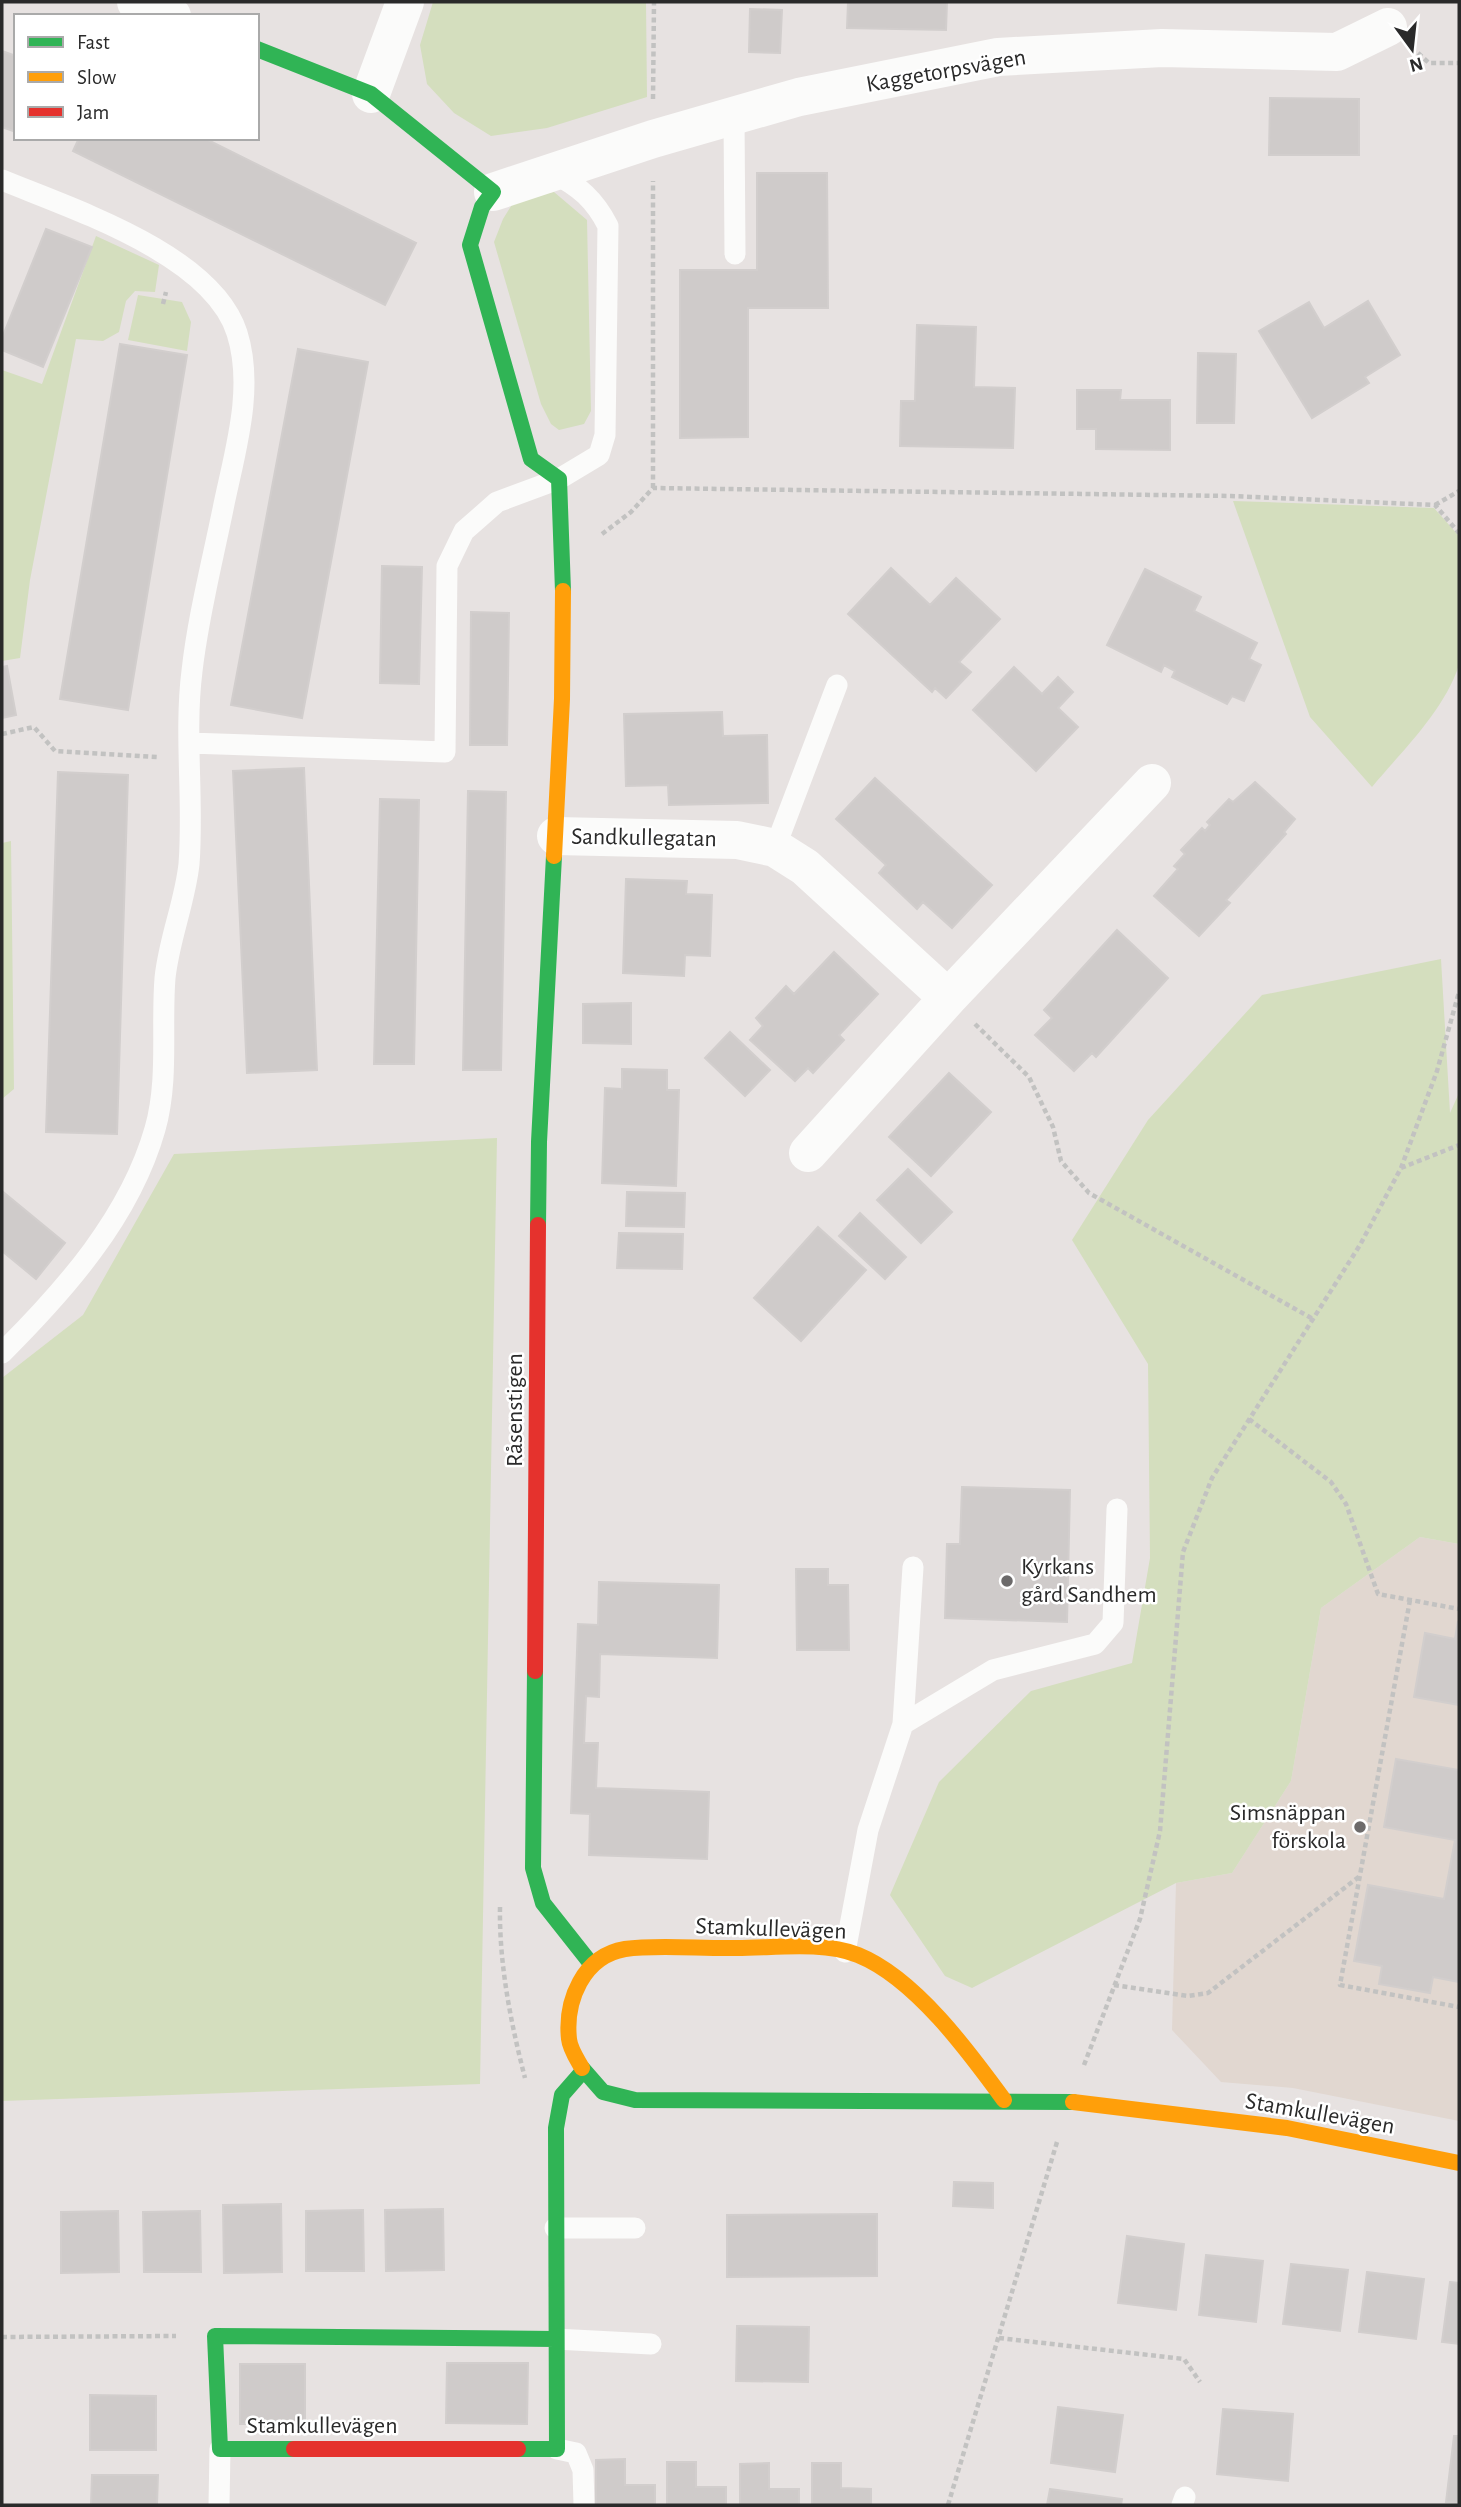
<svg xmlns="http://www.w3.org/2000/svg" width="1461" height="2507" font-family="'Alegreya Sans',sans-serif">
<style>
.education{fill:#e1d7d0}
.green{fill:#d4debe}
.building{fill:#cfcbca;stroke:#d2cecd;stroke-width:2}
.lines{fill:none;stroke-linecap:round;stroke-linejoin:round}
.path{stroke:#c2c2c1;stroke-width:4.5;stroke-dasharray:5 3.5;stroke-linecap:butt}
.lane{stroke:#fbfbfa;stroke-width:21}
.street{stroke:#fbfbfa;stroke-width:38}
.fast{stroke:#30b455;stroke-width:16}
.slow{stroke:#ff9f0a;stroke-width:16}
.jam{stroke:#e5322d;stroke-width:16}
.poi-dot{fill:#6c6a6a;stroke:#fff;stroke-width:2.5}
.labels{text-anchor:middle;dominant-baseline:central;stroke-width:5;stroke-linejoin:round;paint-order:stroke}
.street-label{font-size:24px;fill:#2a2a2a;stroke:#fff}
.poi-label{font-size:24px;fill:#2a2a2a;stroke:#fff;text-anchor:start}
</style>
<rect width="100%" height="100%" fill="#e7e2e1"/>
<path class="education" d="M1420 1537 1459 1544V2121L1293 2088 1221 2082 1172 2030 1176 1883 1232 1873 1291 1781 1321 1608Z"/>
<path class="green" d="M433 2H646L647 97 547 128 491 136 454 113 427 84 420 45Z
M554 192 587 220 591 411 584 424 559 430 551 424 541 404 494 242 503 219 516 198Z
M96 236 159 265 155 292 135 291 126 301 119 332 103 341 76 339 30 580 20 658 2 661V370L42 384Z
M138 295 182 302 191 322 187 351 128 340Z
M1233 501 1434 508 1459 536V665C1444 711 1402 751 1372 787L1310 717Z
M11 841 14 1089 2 1099V843Z
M1441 959 1450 1113 1459 1093V1544L1420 1537 1321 1608 1291 1781 1232 1873 1176 1883 972 1988 945 1976 890 1895 939 1782 1031 1691 1132 1663 1150 1558 1148 1364 1072 1240 1148 1120 1262 995Z
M497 1138 480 2084 2 2101V1378L83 1315 174 1154Z"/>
<path class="building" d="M848 2H947L946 30 847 28Z
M750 9 782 10 780 53 749 52Z
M2 51 16 56V132L2 127Z
M1270 98 1359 99V155H1269Z
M79 138H204L416 243 385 305 73 151Z
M757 173H827L828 308H748V437L680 438V270H757Z
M46 229 92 247 43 367 2 350V338Z
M1368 301 1400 355 1365 377 1369 383 1312 418 1259 331 1309 302 1324 328Z
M917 325 976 327 974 387 1015 388 1013 448 900 446 901 401H915Z
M120 344 187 355 128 710 60 699Z
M298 349 368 362 302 718 231 705Z
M1198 353 1236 354 1234 423H1197Z
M1077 390H1121L1120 400H1170V450L1096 449V429H1077Z
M382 566 422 567 419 684 380 683Z
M891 568 930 605 956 578 1000 619 959 662 971 672 946 698 935 688 932 692 848 614Z
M1145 569 1201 597 1194 611 1257 643 1249 659 1261 665 1244 701 1232 696 1227 704 1172 677 1175 671 1164 665 1161 672 1107 645Z
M471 612 509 613 507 745H470Z
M7 666 16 715 2 718V667Z
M1014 667 1042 694 1058 677 1073 692 1058 708 1078 727 1036 771 973 710Z
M722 712 723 736 767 735 768 803 669 805 668 785 626 786 624 714Z
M304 768 317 1070 247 1073 233 771Z
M58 772 128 775 117 1134 46 1132Z
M875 778 992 885 952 928 923 902 917 909 879 873 886 865 836 819Z
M1255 782 1295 819 1284 832 1286 834 1226 900 1230 903 1199 936 1154 896 1178 869 1174 866 1185 854 1181 850 1202 828 1205 831 1210 825 1207 822 1229 799 1233 802Z
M468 791 506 792 501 1070H463Z
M380 799 419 800 414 1064H374Z
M626 879 687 881 686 894 712 895 710 956 685 955 684 976 623 973Z
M1117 930 1168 978 1096 1057 1092 1053 1074 1071 1035 1035 1052 1018 1044 1010Z
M834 952 878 994 839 1035 844 1040 813 1073 808 1068 795 1081 750 1040 763 1026 756 1018 786 986 794 994Z
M631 1003V1044L583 1043V1004Z
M730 1032 770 1070 745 1096 705 1058Z
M622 1069 667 1070V1090H679L676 1186 602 1183 605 1088 622 1089Z
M949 1073 991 1112 931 1176 889 1137Z
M908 1169 952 1212 921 1243 877 1200Z
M2 1191 65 1243 36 1279 2 1251Z
M627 1192 685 1193 684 1227 626 1226Z
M860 1213 906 1257 885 1279 839 1236Z
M818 1227 866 1270 801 1341 754 1298Z
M619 1233 683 1234 682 1269 617 1268Z
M962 1487 1070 1490 1067 1622 945 1618 947 1544H960Z
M796 1569H828V1585H848L849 1650H797Z
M599 1582 719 1585 717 1658 600 1654 599 1697 586 1696 584 1743H598L596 1788 709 1792 707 1859 589 1855 590 1814 571 1813 578 1624 598 1625Z
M1458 1621 1459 1705 1414 1697 1425 1633 1455 1639Z
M1396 1759 1459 1770V1982L1433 1977 1430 1993 1379 1984 1382 1966 1354 1961 1368 1885 1444 1899 1455 1840 1384 1827Z
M954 2182 993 2183V2208L953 2206Z
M281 2204 282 2272 224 2273 223 2205Z
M443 2209 444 2270 386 2271 385 2210Z
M363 2210 364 2271H306V2211Z
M118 2211 119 2272 61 2273V2212Z
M200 2211 201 2272H144L143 2212Z
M877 2214V2276L727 2277V2215Z
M1127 2236 1184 2244 1176 2310 1118 2303Z
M1206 2255 1263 2261 1256 2322 1199 2315Z
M1291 2264 1348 2270 1340 2331 1283 2324Z
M1367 2272 1424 2279 1416 2339 1359 2332Z
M1450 2282 1459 2283V2344L1442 2342Z
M737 2326 809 2327 808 2382 736 2381Z
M447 2363H528L527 2424 446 2423Z
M240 2364H305V2424H240Z
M90 2395 156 2396V2450H90Z
M1058 2407 1123 2415 1115 2472 1051 2463Z
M1223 2409 1293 2414 1288 2481 1217 2474Z
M1454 2436H1459V2503L1446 2502Z
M625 2459V2485H655V2505H596V2460Z
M667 2462H696V2487H726V2505H667Z
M769 2463V2489H799V2505H740V2464Z
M812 2463H841V2488L871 2489V2505H812Z
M92 2475H158L157 2505H91Z
M1050 2489 1122 2499 1121 2505H1047Z"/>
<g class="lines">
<path class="path" d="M1418 53 1429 63H1459
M653 99 654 2
M163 304 166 292
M653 488V181
M1435 505 1459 491
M602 534 631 512 653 488 1231 496 1435 505 1459 533
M2 734 34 727 55 751 157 757
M975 1024 1029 1077 1053 1127 1061 1161 1089 1193 1313 1319
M1401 1168 1459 1145
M1249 1419 1331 1482 1346 1504 1378 1594 1459 1609
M1410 1600 1340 1985 1459 2007
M500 1907C499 1964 511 2024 525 2078
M1114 1985 1188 1996 1208 1993 1360 1876
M1084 2065 1140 1919 1160 1831 1183 1552 1212 1478 1360 1245 1401 1168 1437 1071 1459 992
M2 2337 176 2336
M999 2338 1184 2359 1200 2382
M948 2505 1057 2142"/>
<path class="lane" d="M734 116 735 254
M2 180C72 209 212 254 237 333 255 390 234 454 223 509 212 563 198 617 192 671 184 735 194 800 189 864 185 902 169 939 165 978 161 1027 169 1080 155 1129 130 1217 65 1290 2 1353
M189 743 445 752 447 566 464 531 497 502 559 479 599 455 605 435 608 226C595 200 579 186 553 173
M775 848 837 685
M903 1724 913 1567
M845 1952 868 1830 903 1724 993 1670 1095 1644 1113 1623 1117 1509
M555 2228H635
M555 2339 651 2344
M557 2449 576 2453 583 2470 584 2505
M219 2505 220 2449
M1182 2505 1185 2497"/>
<path class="street" d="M136 2 172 16
M371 94 405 2
M493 192 653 139 799 97 998 57 1162 48 1337 52 1388 27
M556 836 737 840 775 848 805 867 948 998
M808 1153 948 998 1152 783"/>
<path class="fast" d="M257 49 371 94 493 192 482 207 470 245 531 459 559 479 563 591
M538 1225 539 1142 554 856
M535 1671 533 1868 543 1903 592 1965
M582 2068 603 2092 635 2100 1073 2102
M294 2449H220L215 2336 555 2339
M518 2449H557L556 2128 562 2095 583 2071"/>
<path class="slow" d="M554 856 562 699 563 591
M582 2068C577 2059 570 2049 569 2039 565 2001 583 1956 625 1949 658 1944 702 1949 737 1948 775 1948 822 1941 858 1955 915 1978 969 2052 1004 2100
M1073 2102 1287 2128 1459 2163"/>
<path class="jam" d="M535 1671 538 1225
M294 2449H518"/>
</g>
<g class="poi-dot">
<circle cx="1007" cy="1581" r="7"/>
<circle cx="1360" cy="1827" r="7"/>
</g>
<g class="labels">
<g class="street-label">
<text transform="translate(946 71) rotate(-10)">Kaggetorpsvägen</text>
<text transform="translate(644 838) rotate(1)">Sandkullegatan</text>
<text transform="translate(515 1410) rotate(-90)">Råsenstigen</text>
<text transform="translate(771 1929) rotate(2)">Stamkullevägen</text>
<text transform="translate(1320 2114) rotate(10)">Stamkullevägen</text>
<text x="322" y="2426">Stamkullevägen</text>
</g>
<g class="poi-label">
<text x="1021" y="1567">Kyrkans<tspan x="1021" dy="28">gård Sandhem</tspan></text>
<text x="1346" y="1813" text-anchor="end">Simsnäppan<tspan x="1346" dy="28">förskola</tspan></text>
</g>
</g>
<rect width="1461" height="2507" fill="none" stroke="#2a2a2a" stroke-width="7"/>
<rect x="14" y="14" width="245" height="126" fill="#ffffff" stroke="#aaaaaa" stroke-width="2"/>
<rect x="28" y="37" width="35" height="10" fill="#30b455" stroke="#aaaaaa" stroke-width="2"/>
<text x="77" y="49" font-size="21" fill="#2a2a2a">Fast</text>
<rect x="28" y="72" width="35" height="10" fill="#ff9f0a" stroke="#aaaaaa" stroke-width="2"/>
<text x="77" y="84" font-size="21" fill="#2a2a2a">Slow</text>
<rect x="28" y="107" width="35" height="10" fill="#e5322d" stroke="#aaaaaa" stroke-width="2"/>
<text x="77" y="119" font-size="21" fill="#2a2a2a">Jam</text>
<g transform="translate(1412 49) rotate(165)" stroke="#ffffff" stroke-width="5" paint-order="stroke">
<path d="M0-5L12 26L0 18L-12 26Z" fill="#2a2a2a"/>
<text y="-10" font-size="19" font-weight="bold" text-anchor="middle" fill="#2a2a2a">N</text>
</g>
</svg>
